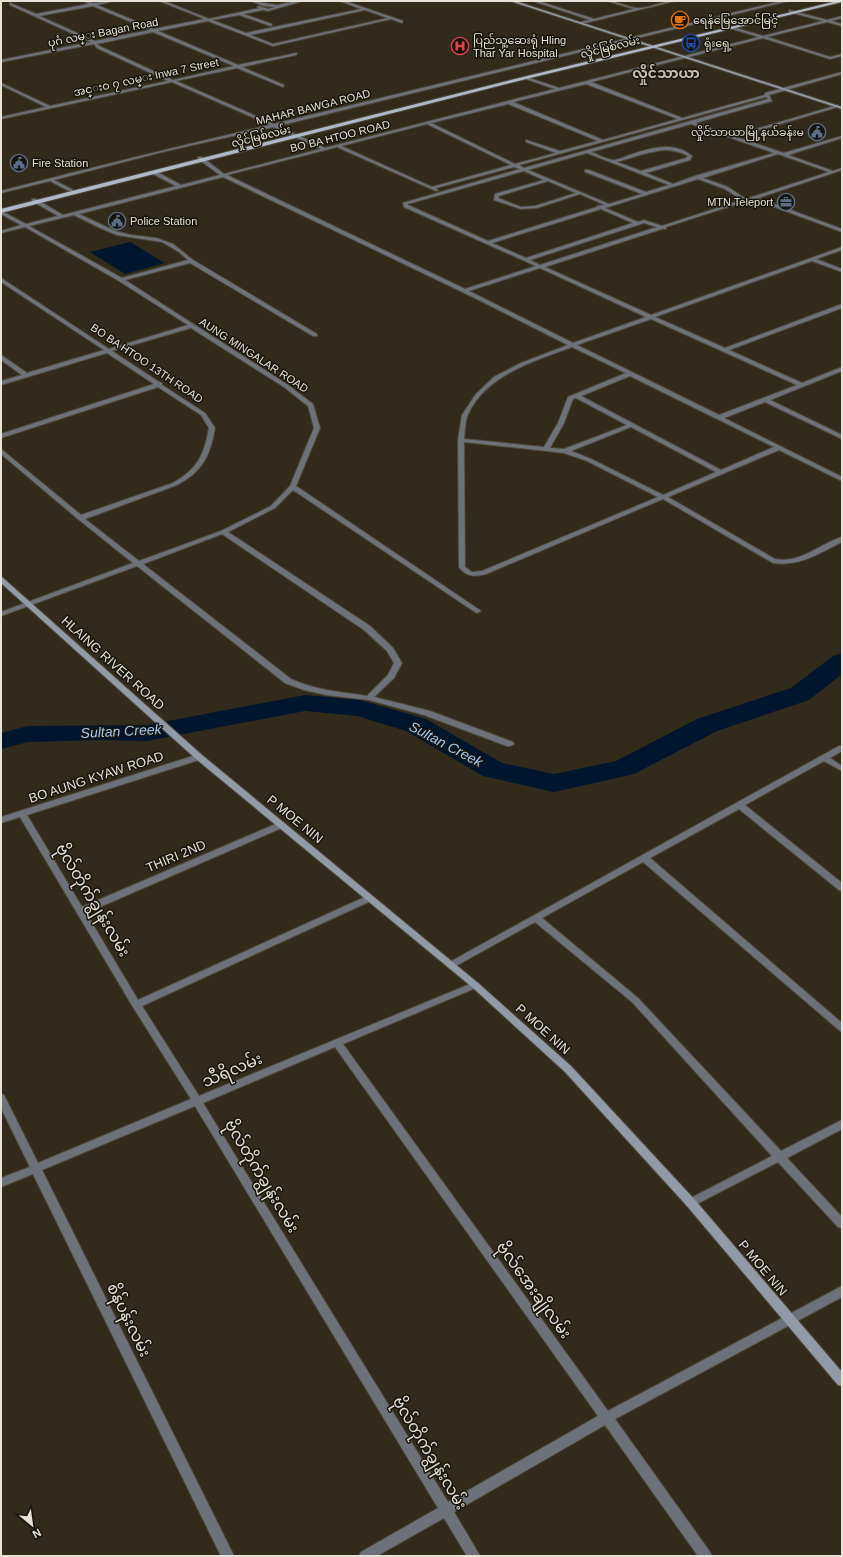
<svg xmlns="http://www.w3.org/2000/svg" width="843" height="1557" font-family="Helvetica,'Noto Sans Myanmar',sans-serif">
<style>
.water{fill:#00162f}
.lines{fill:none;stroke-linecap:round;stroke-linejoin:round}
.river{fill:#00162f;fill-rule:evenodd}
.street-casing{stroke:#4f4839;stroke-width:2}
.secondary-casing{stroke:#4f4839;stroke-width:2}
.primary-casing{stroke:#4f4839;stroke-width:2}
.street{fill:#6d727a;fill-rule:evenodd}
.secondary{fill:#919aa6;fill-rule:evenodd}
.primary{fill:#aeb8c8;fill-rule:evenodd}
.labels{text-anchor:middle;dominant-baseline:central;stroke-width:3;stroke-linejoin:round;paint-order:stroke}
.far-poi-label{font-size:11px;fill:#e6e2d8;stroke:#17140d;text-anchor:start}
.far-street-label{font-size:11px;fill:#e6e2d8;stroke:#17140d}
.street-label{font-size:13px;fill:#e6e2d8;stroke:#17140d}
.far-district-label{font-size:14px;font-weight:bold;fill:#c8bfab;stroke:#17140d}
.water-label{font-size:14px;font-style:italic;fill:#9ecbf8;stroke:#17140d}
.near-street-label{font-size:16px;fill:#e6e2d8;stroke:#17140d}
</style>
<rect width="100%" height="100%" fill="#322b1b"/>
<path class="water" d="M130 242 165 263 125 274 90 252Z"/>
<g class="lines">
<path class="river" d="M842 653V674L809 700 717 731 634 774 554 792 483 776 406 731 357 716 305 711 147 741 100 740 28 742 1 749V733L28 726 147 725 305 695 360 700 426 719 502 763 554 774 616 761 697 719 791 688 833 656Z"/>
<defs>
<path id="street" d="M83 1H88L93 3 114 1 97 5 154 29 205 19 159 1H164L209 19 260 8 257 7 259 6 268 9 275 7 264 6 251 1 277 5 296 1H303L268 11 263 10 243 14 272 24 271 26 239 15 212 20 246 33 361 9 340 1H345L403 21 402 23 391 19 273 46 208 21 158 31 238 65 297 53 296 55 242 67 284 85 283 87 237 68 176 81 274 124 782 1H788L278 126 325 148 555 89 526 79V77L559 88 759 37 726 27V25L763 36 823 21 789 12V10L827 20 842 16V18L831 21 842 24V26L827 22 767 37 830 57 842 54V56L830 59 763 38 591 82 682 118 765 95V93L842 72V74L769 95 772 101 695 123 732 136 838 105V107L736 137 784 153 842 136V138L788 155 833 171 842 168V170L758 198 842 229V232L753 199 666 227V229H662L545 267 651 315 842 247V250L816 259 842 269V272L812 261 655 317 725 348 842 304V308L729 350 802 383 842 367V371L770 400 842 435V439L765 402 724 418 842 477V481L779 450 668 497 775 559C801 564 819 544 842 537V542C820 553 799 567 773 563L663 499 486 574C475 577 466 577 459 567L458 440 462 415 476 394 494 377 521 363 568 345 479 300 223 177 79 214 115 231 131 235 156 238 173 244 193 260 317 334V336H313L190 263 125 280 288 385 313 404 320 428 296 486 481 611 477 613 475 612 293 490 275 508 228 532 370 626 393 648 402 663 394 678 374 697 430 711 513 742 514 744 510 746H507L424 715 369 700 326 695 304 690 285 683 137 566 1 616V612L133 563 78 519 1 454V449L81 515 173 483C198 469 204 455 209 428L201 415 158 387 1 438V434L154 384 107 353 1 385V381L22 375 1 360V355L27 373 104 350 1 282V278L109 349 188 325 119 281 25 227 1 233V231L21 225 1 214V211L26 224 58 216 32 201V199H36L63 215 176 186 153 174V172H157L181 185 220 175 198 159V157H202L224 174 321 149 273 127 162 152 54 180 73 190V191L71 192 50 181 1 193V191C90 168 180 146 270 125L172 82 1 119V117L46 107 1 85V83L50 106 168 81 97 48 94 44 1 62V60L91 42 10 5V3L36 14 89 4ZM93 6 150 30 95 41 39 16ZM365 10 388 18 273 44 250 35ZM153 32 234 66 173 80 99 46 97 44ZM586 84 678 119 603 140 513 102ZM766 97 768 99 524 168 519 165ZM508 104 598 141 560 151 526 140V142L556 153 515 164 431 123ZM427 124 511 165 432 187 341 146ZM691 124 774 153 695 176 673 184 646 173 690 160 692 156C674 141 650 148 630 155 625 157 620 159 615 160 608 161 598 154 591 152ZM337 147 436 191 438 190 436 188 514 167 520 169 403 203 404 207 536 266 465 289 227 175ZM662 150C672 150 679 151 688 156L686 158 641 171 617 162 643 154ZM587 153 669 185 646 192 589 170H585V172L642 194 609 204 528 170ZM778 154 829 172 746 199 728 187 703 178ZM524 171 544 180 495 194 494 200 521 209 537 208 580 194 605 205 597 206V207L488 241 408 205V204ZM698 179 725 189 742 200 662 226 644 220 638 222 605 208ZM548 181 576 193 535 206 521 207 498 198 499 196ZM601 209 633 223 526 258 492 243ZM74 215 100 228 117 235 162 242 179 252 188 260 122 278 29 226ZM644 223 657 227 540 265 530 260ZM540 268 646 317 573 343 469 291ZM651 319 797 385 719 415 577 345ZM191 328 284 387 308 406 314 428 290 486 271 506 221 531 139 561 85 519 177 485C203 471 210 456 215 428L205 413 162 385V383L159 382 112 351ZM572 347 626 373 568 397 558 423 544 447 464 439C465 431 465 421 468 414 487 374 535 361 572 347ZM630 376 774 447 721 470 581 396ZM576 398 627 425 564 449 550 448 564 423 573 399ZM631 427 716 472 663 495 591 459 571 451ZM464 442 564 453 587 461 658 497 482 571 472 572 465 567ZM222 534 364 630 387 651 394 663 388 675 367 696C341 692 315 690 291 679L143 564Z
M533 1H538L594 19 634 9 607 1C618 1 628 8 638 8 648 9 662 1 675 1L581 24 580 22 590 20Z
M839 746H842V751L830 758 842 766V771L824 761 745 805 842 883V891L839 890 739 809 650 858 842 1023V1032L839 1030 643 862 542 918 638 998 781 1151 842 1120V1129L787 1158 842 1217V1228L838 1227 778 1162 691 1207 687 1206 686 1203 687 1200 772 1156 632 1002 535 922 454 967H448L446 965 448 963Z
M196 755H199L203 757 202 759 27 815 82 907 278 823 281 822 285 825 284 827 86 913 138 1000 367 896H373L374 898 373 900 142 1006 199 1096 475 982 478 983 480 985 478 987 343 1044 608 1411 842 1286V1297L615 1419 710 1552 712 1556H698L605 1425 454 1512 480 1556H467L444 1518 377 1556H359L361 1552 438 1508 195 1106 42 1170 234 1556H221L33 1174 1 1187V1178L30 1167 1 1108V1094L4 1095 38 1163 191 1099 133 1007 20 817 1 823V817ZM335 1047 598 1416 448 1502 203 1103Z"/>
<path id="secondary" d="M510 1H515L842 107V109Z
M1 577 3 578 202 755 478 983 571 1066 695 1200 842 1372V1386L838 1385 687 1206 565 1072 472 987 196 759 1 583Z"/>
<path id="primary" d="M837 1 842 2 526 79 1 213V209L523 77Z"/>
</defs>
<use href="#street" class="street-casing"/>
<use href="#secondary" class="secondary-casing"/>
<use href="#primary" class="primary-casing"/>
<use href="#street" class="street"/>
<use href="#secondary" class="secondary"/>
<use href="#primary" class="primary"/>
</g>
<defs>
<symbol id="cafe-ring" viewBox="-11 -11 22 22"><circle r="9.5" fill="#17140d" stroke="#e8710a" stroke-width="1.5"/><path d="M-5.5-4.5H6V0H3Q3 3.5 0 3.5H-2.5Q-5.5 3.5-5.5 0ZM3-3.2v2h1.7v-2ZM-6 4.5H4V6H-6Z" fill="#e8710a"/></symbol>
<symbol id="bus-ring" viewBox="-11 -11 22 22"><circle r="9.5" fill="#17140d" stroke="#1a4fb4" stroke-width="1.5"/><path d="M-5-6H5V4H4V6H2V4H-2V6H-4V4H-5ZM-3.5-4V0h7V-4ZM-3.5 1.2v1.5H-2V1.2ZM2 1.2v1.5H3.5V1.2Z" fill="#1a4fb4"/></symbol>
<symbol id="hospital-ring" viewBox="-11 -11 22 22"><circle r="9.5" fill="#17140d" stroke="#e0444e" stroke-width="1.5"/><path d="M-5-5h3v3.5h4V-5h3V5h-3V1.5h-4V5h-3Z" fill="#e0444e"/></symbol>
<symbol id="civic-ring" viewBox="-11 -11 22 22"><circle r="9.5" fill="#17140d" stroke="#5c6f8a" stroke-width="1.5"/><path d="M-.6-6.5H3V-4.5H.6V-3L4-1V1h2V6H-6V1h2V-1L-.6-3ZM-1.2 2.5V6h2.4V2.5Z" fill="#5c6f8a"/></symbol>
<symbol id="office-ring" viewBox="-11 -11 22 22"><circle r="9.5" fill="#17140d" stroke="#5c6f8a" stroke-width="1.5"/><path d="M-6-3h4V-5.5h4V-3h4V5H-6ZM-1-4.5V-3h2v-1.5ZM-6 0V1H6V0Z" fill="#5c6f8a"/></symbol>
</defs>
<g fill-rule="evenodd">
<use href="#cafe-ring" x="670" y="10" width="20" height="20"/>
<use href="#bus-ring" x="681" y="33" width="20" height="20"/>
<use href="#hospital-ring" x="450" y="36" width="20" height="20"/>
<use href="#civic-ring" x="807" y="122" width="20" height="20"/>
<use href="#civic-ring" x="9" y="153" width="20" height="20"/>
<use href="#office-ring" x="776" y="192" width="20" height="20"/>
<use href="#civic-ring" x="107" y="211" width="20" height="20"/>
</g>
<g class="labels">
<g class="far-poi-label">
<text x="693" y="20">ရေနံမြေအောင်မြင့်</text>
<text x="473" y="40">ပြည်သူ့ဆေးရုံ Hling<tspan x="473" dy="13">Thar Yar Hospital</tspan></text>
<text x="704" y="43">ရုံးရှေ့</text>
<text x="804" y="132" text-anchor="end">လှိုင်သာယာမြို့နယ်ခန်းမ</text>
<text x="32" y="163">Fire Station</text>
<text x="773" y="202" text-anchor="end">MTN Teleport</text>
<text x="130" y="221">Police Station</text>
</g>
<g class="far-street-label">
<text transform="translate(103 32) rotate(-11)">ပုဂံ လမ္း Bagan Road</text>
<text transform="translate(610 47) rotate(-14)">လှိုင်မြစ်လမ်း</text>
<text transform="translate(146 77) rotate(-12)">အင္းဝ ၇ လမ္း Inwa 7 Street</text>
<text transform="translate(313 107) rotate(-14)">MAHAR BAWGA ROAD</text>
<text transform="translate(261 136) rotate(-14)">လှိုင်မြစ်လမ်း</text>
<text transform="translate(340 136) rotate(-14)">BO BA HTOO ROAD</text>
<text transform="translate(254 355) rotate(33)">AUNG MINGALAR ROAD</text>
<text transform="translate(147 363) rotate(34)">BO BA HTOO 13TH ROAD</text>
</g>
<g class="street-label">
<text transform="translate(113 663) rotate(42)">HLAING RIVER ROAD</text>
<text transform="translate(96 777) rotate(-18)">BO AUNG KYAW ROAD</text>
<text transform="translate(295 819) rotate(39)">P MOE NIN</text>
<text transform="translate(176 856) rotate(-23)">THIRI 2ND</text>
<text transform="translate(543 1029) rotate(42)">P MOE NIN</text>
<text transform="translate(763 1268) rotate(50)">P MOE NIN</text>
</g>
<g class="far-district-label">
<text x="666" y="73">လှိုင်သာယာ</text>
</g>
<g class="water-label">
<text transform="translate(121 731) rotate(-3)">Sultan Creek</text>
<text transform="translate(446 744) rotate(28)">Sultan Creek</text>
</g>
<g class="near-street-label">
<text transform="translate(93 900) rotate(59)">ဗိုလ်တိုက်ချွန်းလမ်း</text>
<text transform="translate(232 1070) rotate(-23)">သီရိလမ်း</text>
<text transform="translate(262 1176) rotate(59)">ဗိုလ်တိုက်ချွန်းလမ်း</text>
<text transform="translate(534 1290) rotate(54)">ဗိုလ်အေးချိုလမ်း</text>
<text transform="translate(129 1320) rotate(64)">စိန်ပန်းလမ်း</text>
<text transform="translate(430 1453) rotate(59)">ဗိုလ်တိုက်ချွန်းလမ်း</text>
</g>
</g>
<rect width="843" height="1557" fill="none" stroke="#e6e2d8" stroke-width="4"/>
<g transform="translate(32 1525) rotate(151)" stroke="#17140d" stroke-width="3" paint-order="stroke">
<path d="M0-3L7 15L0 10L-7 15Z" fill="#e6e2d8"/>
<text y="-6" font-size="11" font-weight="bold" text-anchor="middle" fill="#e6e2d8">N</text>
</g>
</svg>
